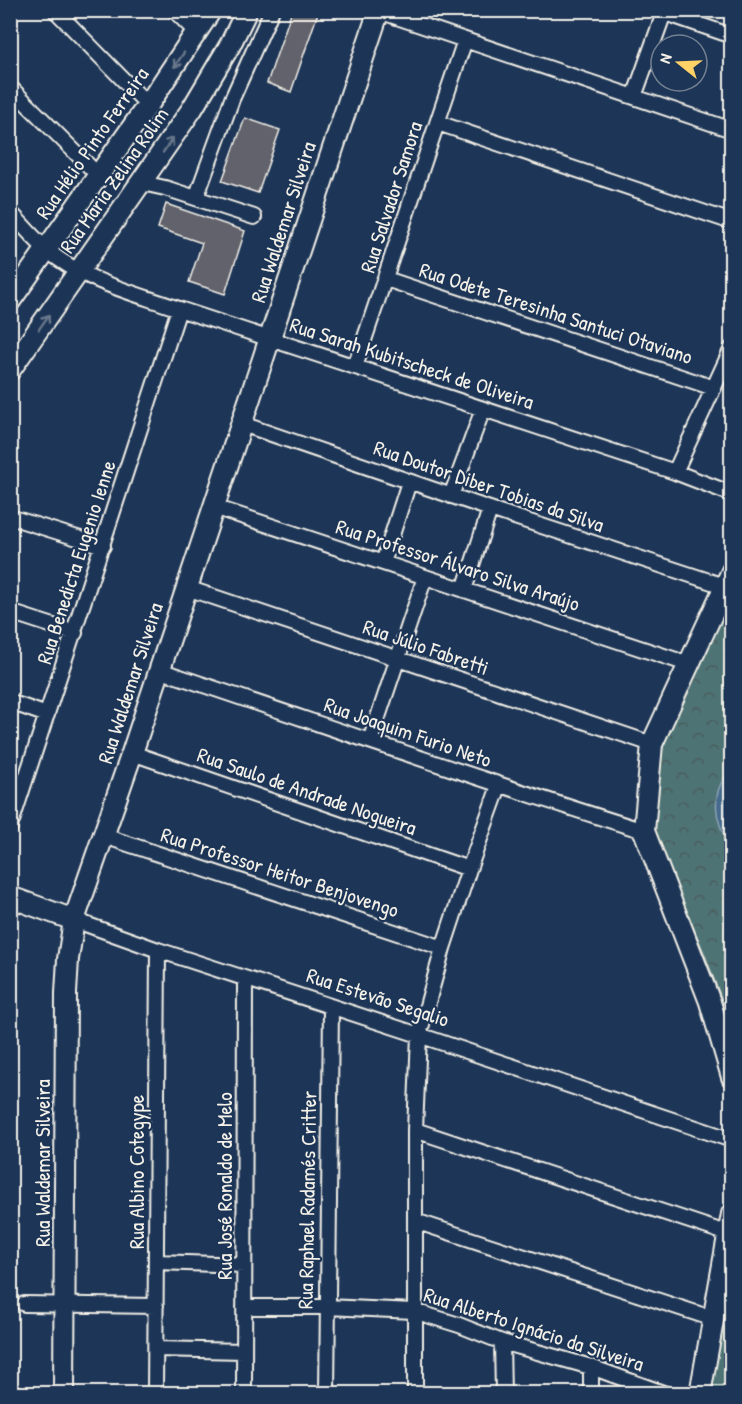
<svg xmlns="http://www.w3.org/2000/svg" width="742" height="1404" font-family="'Patrick Hand',sans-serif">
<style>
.park{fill:url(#park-crowns);stroke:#a1b2ae;stroke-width:1.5}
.water{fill:url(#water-ripples);stroke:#8ba1b1;stroke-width:1.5}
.building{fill:#62626c;stroke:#f4f1e8;stroke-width:1.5}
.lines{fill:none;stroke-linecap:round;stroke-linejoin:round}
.street-casing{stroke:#f4f1e8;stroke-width:18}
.secondary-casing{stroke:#f4f1e8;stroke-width:24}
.street{stroke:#1d3557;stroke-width:14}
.secondary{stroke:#1d3557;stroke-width:20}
.oneway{stroke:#68778a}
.labels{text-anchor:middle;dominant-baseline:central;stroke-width:4.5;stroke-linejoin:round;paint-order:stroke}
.street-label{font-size:21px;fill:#f4f1e8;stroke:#1d3557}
</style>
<defs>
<pattern id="park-crowns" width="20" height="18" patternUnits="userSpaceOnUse" patternTransform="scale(1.5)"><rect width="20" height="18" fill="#4e7375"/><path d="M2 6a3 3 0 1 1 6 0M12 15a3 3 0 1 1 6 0" fill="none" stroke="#4b5b5b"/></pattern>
<pattern id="water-ripples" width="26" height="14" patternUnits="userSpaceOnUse" patternTransform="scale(1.5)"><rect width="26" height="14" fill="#456b8d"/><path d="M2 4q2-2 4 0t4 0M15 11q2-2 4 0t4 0" fill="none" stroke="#60819d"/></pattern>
</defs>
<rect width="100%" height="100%" fill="#1d3557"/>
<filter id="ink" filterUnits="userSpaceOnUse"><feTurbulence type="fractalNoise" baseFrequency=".0167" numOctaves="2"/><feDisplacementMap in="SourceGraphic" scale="12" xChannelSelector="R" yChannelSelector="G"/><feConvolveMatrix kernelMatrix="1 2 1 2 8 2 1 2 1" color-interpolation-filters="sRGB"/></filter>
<g filter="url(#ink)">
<path class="park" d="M731 592V1025L705 955 653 833 655 773 672 719Z
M731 1239V1393L704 1394Z"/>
<path class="water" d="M731 769V834L728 836 723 833C713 810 713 788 731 769Z"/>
<path class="building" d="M292 10H319L291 92 267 83Z
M245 118 280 130 258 193 222 181Z
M166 204 245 231 225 294 189 282 202 243 158 228Z"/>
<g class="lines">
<defs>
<path id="street" d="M55 10 148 105
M174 10 197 33
M657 10 732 36
M379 11 732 130
M10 87 99 176
M634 97 665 10
M438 123 732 222
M142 183 165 188 254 217
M196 198 232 99 272 10
M10 212C22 224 33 238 46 249 82 281 135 293 179 309L675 472 732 494
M386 279 714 388
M355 367 465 40
M242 424 490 509 724 586
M675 472 732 348
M451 496 483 409
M214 507 688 664
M10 517 103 546
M383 563 409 482
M187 588 652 744
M464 590 490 509
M10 612 75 633
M159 670C321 724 482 781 644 831
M10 702 47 715
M370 741 425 577
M132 753 469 869
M10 827 179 309
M104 836 443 948
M74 920 158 950 419 1035 732 1140
M415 1130 729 1234
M415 1221 714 1319
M157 1262 244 1265
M24 1304 156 1306
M244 1307H327L414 1311 459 1325 502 1342 591 1367 666 1394
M502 1342 503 1394
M156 1349 244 1351
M155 1394 158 950
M244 1394 245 979
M327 1394 331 1007
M415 1394V1130L419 1035 443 948 469 869 499 786
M591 1394V1367"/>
<path id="secondary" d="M10 301 148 105 211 10
M10 370 192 109 230 45 247 10
M732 571 652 744 644 831 710 1002 732 1077
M10 897 74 920
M64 1394 66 993 68 959 74 920 132 753 379 10
M700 1394 732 1214"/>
</defs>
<use href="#street" class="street-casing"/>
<use href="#secondary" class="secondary-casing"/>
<use href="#street" class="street"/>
<use href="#secondary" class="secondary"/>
</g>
<defs><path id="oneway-shaft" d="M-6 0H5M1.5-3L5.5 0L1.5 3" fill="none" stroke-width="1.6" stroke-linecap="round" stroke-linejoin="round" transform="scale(1.5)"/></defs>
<g class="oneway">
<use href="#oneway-shaft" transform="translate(179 60) rotate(124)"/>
<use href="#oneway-shaft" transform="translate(168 145) rotate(-56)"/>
<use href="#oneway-shaft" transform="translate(44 322) rotate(-55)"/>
</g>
</g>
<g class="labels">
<g class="street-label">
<text transform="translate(92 143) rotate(-55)">Rua Hélio Pinto Ferreira</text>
<text transform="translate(114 180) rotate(-55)">Rua Maria Zelina Rolim</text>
<text transform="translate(391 197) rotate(-72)">Rua Salvador Samora</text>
<text transform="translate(283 222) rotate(-72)">Rua Waldemar Silveira</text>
<text transform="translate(556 313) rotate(18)">Rua Odete Teresinha Santuci Otaviano</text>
<text transform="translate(412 363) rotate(18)">Rua Sarah Kubitscheck de Oliveira</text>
<text transform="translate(489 486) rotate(19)">Rua Doutor Diber Tobias da Silva</text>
<text transform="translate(76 562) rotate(-72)">Rua Benedicta Eugenio Ienne</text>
<text transform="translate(458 565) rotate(18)">Rua Professor Álvaro Silva Araújo</text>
<text transform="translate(426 647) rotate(19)">Rua Júlio Fabretti</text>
<text transform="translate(130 683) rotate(-72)">Rua Waldemar Silveira</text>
<text transform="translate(408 732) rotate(19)">Rua Joaquim Furio Neto</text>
<text transform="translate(307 791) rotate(19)">Rua Saulo de Andrade Nogueira</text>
<text transform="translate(280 872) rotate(18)">Rua Professor Heitor Benjovengo</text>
<text transform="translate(378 997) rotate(18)">Rua Estevão Segalio</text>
<text transform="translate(42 1163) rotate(-90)">Rua Waldemar Silveira</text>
<text transform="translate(136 1172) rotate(-90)">Rua Albino Cotegype</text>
<text transform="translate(224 1186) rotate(-90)">Rua José Ronaldo de Melo</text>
<text transform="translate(307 1200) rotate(-89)">Rua Raphael Radamés Critter</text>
<text transform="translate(534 1329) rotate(18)">Rua Alberto Ignácio da Silveira</text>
</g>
</g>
<rect width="742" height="1404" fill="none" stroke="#1d3557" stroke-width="36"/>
<rect x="18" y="18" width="706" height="1368" fill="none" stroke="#f4f1e8" stroke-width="2" filter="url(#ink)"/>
<g transform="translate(679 63) rotate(288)"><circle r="28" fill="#1d3557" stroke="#738091" stroke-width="1.5"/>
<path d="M0-4.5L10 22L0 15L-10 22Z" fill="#ffd166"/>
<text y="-9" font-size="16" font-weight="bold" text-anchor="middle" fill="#f4f1e8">N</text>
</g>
</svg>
